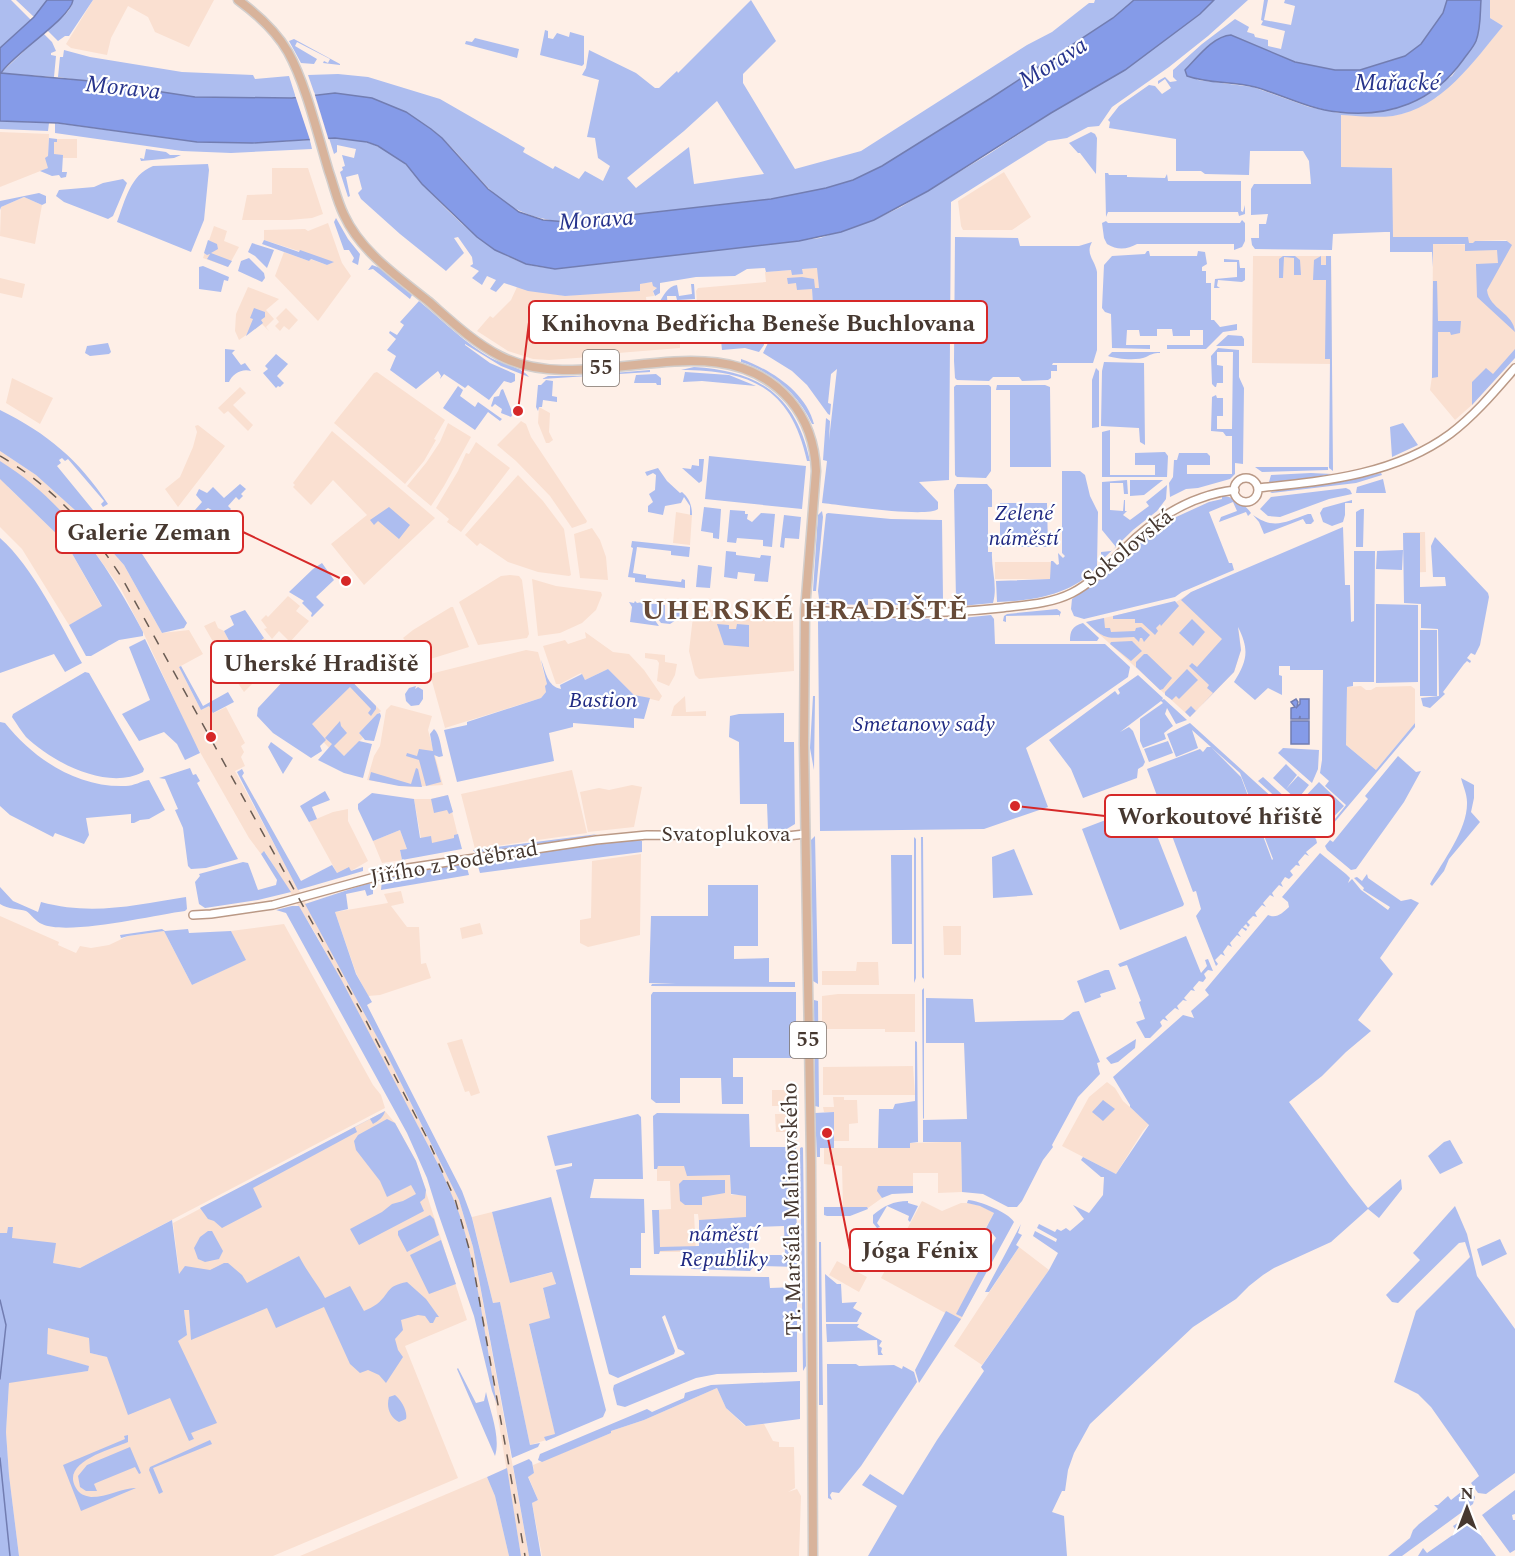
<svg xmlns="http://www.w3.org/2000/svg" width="1515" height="1556" font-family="Spectral,serif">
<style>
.built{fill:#fae0d1}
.green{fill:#adbdef;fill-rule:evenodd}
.water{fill:#859be8;stroke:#727db1;stroke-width:1.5}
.pier{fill:#feefe7}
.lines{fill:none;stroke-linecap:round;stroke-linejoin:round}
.stream{stroke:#727db1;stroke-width:1.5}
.secondary-casing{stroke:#ba9986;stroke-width:10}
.primary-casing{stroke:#d3cfcd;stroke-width:11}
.secondary{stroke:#fff;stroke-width:7}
.primary{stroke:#d8b39b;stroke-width:8}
.rail{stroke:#6a5c54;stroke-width:1.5;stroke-dasharray:10 10;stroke-linecap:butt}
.labels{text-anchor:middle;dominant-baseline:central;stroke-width:4.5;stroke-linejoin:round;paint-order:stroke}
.shield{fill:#fff;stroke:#7e746e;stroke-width:1.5}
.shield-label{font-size:21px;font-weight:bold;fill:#463830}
.park-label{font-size:22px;font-style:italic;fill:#202a82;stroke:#fff}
.street-label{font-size:22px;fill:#463830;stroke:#fff}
.water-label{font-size:24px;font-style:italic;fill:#27348c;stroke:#fff}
.district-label{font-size:28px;font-weight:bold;letter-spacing:1.5px;fill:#664a38;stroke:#fff}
.leader{fill:none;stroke:#d62828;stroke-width:2}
.callout-dot{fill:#d62828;stroke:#fff;stroke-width:2}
.callout{fill:#fff;stroke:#d62828;stroke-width:2}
.callout-label{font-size:24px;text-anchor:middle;font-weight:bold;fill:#463830}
</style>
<rect width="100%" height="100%" fill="#feefe7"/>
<path class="built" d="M93 0H214L189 47 155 32 148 17 128 6 111 38 107 55 71 48 66 44Z
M1490 0H1515V357L1473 404 1455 420 1430 390 1432 376 1433 244 1511 245 1506 240 1475 241 1474 243H1468V237H1392V168L1341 167V115L1392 116 1405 113 1437 97 1466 70 1503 26 1490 18Z
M0 132 49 134 48 168 0 187Z
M57 139H77V158H63L62 155H54V142H57Z
M272 168H308L323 214 312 218 289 220H242L247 195 272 194Z
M1004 172 1031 217 1012 230H963L961 226 958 201Z
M24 197 42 205 35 244 0 236 1 207Z
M328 223 342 263 351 276 318 321 275 276 284 252 309 261 310 259 327 265 333 262 264 240V230L305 229 308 231Z
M214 226 227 231 224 241 239 247 228 267 203 258Z
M1253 256H1331L1332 364 1252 363Z
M818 268 819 288 812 289 813 304H816L817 314 814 315 815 321 810 328 801 333 714 341 713 312 698 313 696 291 698 288 766 282 765 272Z
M0 278 25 284 22 298 0 293Z
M653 282 657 288 653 290 654 296 646 297 648 315H657L680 337V348L618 353 617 355 549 360 533 359 508 351 477 331 490 316 493 318 511 300 517 287 565 296 612 291V287Z
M248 287 279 299 266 310 274 319 266 327 269 331 262 324 239 340 235 331 236 314Z
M286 308 298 320 289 330 284 326 280 331 275 326 279 322 276 318Z
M377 372 445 420 434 439 436 440 424 461 405 484 334 423 374 373Z
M12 378 53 398 40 424 6 403Z
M240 387 246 393 233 405 253 425 248 431 228 411 224 414 218 408Z
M539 407 550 413 549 432 553 440 549 443H546L538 423Z
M521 421 526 424 531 437 587 521 586 523 572 528 550 496 516 461 497 445Z
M448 423 471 437 444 486 431 506 407 486 426 463 440 442Z
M198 425 225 446 178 507 165 489 180 477 193 447 197 432 195 426Z
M332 431 435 518 364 585 331 544 367 515 333 480 311 505 293 487 295 485 293 483Z
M476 442 510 468 461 532 447 522 449 519 436 508 458 471 466 453 469 454Z
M0 451 36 475 76 511 124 565 162 633 189 630 203 654 179 667 201 710 209 706 214 713 226 707 245 743 241 746 244 752 241 757 245 766 235 771 389 1059 459 1200 473 1247 529 1556H521L472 1263 462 1222 439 1166 317 936 265 852 261 854 249 838 192 738 143 632 121 589 75 525 35 486 0 461Z
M0 465 8 487 66 543 102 607 69 625 22 549 0 527Z
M518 475 543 501 564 529 571 575 569 576 538 572 508 562 480 543 477 546 465 535Z
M676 512 692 515 690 545 673 543Z
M592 528 600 540 606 557 608 580 580 578 574 534Z
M1405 532H1425L1426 572 1405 573Z
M995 562H1051V579H995Z
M510 575 519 576 522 580 529 634 527 638 478 645 459 602 501 576Z
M532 579 556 586 601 592 602 595 596 610 582 623 560 633 538 636Z
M1219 580 1239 632 1241 650 1234 672 1190 717 1086 622 1176 602 1190 593Z
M288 596 300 606 296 611 309 621 290 642 279 631 272 639 264 629 267 628 261 620 266 615 268 617Z
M451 607H453L469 647 424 661 403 638 413 630Z
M694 608 793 618 794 671 699 679 695 675 689 651Z
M215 621 218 628 224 631 243 666 258 678 244 692 231 673 204 626Z
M585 632 613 652 629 654 644 670 662 696 659 701 634 695 608 669 585 680 581 673 560 684H556L543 646 565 640 568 644 586 638Z
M264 638 281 651 269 665 249 651 253 645 257 646Z
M526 650 538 652 547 684 546 692 541 698 445 728 430 674Z
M645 653 665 655V662L677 664 675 675 669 686 657 681 659 663 657 660 645 658Z
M351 681 381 711 359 733 363 738 340 760 308 725Z
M1361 686 1366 690H1371L1376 687 1411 686 1415 689V723L1376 770 1346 745 1347 687Z
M685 696 686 712 706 711V716H671L674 706Z
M391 705 432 716 428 730 443 785 411 787 367 780 374 756 380 746 386 710Z
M572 770 587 833 475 849 461 794Z
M632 785 642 787 634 827 588 832 580 792 599 788 609 790Z
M448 795 460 844 423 850 414 799H431Z
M348 809V821L368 861 351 871 337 873 309 822 333 812Z
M400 830 407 849 400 851 402 860 382 863 373 841Z
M641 854 640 935 588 947 580 943V920L591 918 592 861Z
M401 891 404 903 391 906 407 927H419L421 964 426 963 431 978 380 995 368 996 356 973 335 912 388 903 384 894Z
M0 916 59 942 58 945 76 953 80 946 91 948 109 945 128 936 164 931 192 985 245 960 231 931 284 924 373 1085 381 1095 385 1108 80 1268 0 1253Z
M480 923 483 934 462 939 460 928Z
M943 926H961V955H944Z
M857 962H878L879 985H822V971H856Z
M838 994H915V1032H885V1029H822V996Z
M462 1039 480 1093 471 1096 469 1091 465 1092 447 1043Z
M913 1066 915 1095H823V1067Z
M1107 1082 1115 1088 1123 1101 1149 1124 1143 1131 1116 1174 1062 1146 1089 1097Z
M772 1090H795V1106H772Z
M833 1097H844V1100H857L858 1123 849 1124V1141H834V1112H824L823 1107H834Z
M385 1111 395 1123 416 1161 467 1320 405 1346 458 1478 273 1556H19L9 1475 6 1432 9 1382 88 1371V1366L46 1354 48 1328 90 1338V1353L107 1357 187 1335 173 1223Z
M775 1114H796V1132H776Z
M967 1134 961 1142 962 1192 938 1193V1173H913V1186H878V1191L882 1198 868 1208 843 1207 842 1166 824 1164V1148H909L910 1143 944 1142Z
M657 1166H685L693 1175 730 1174 731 1195H746V1221L699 1222 698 1214H694L696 1252H657L655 1210 671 1209 670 1181H657Z
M922 1201 942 1211 961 1203H968L981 1206 994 1213 984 1231 989 1234 988 1241 999 1247 960 1321 881 1278Z
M492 1212 510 1283 553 1272 556 1285 543 1289 550 1318 529 1325 556 1437 530 1445 500 1302 493 1303 472 1217Z
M1019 1247 1049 1270 982 1365 954 1346Z
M837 1261 867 1277 859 1292 829 1275Z
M717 1388 726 1408 745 1426 764 1424 773 1441 779 1442V1447H794L795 1488 788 1492 797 1489 801 1496 799 1556H542L532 1503 538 1500 528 1476 534 1473 533 1465 611 1433V1431L644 1420Z
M487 1477 495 1496 509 1556H300Z"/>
<path class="green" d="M0 0H11L31 20 0 48Z
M16 0H47L34 17Z
M73 0H93L69 36H65L58 41 47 30C56 20 71 15 73 0Z
M751 0 776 41 743 74V83L795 169 861 151 1027 45 1052 32 1089 3H1094L1095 0H1134L1113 18 991 98 882 166 853 180 826 188 771 199 567 222C497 217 487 181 442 138 422 119 399 110 373 102 353 96 336 92 315 95L308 75 338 74 368 77 440 99 525 148 523 152 553 169 555 166 579 179 585 171 603 181 610 166 598 158 595 138 587 137 599 80 582 75 586 68 589 50 636 73 655 88H659L677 71 678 73ZM717 101 764 174 694 184 689 147 636 188 627 178 684 131Z
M1214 0H1248L1208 36 1169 67 1112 107 1099 126 1088 127 1067 138 1048 141 951 202 949 480 919 482 938 502V509C927 518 841 505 822 503L827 461 823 460 826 418 830 421 829 440 837 369 831 374 828 403 831 404 830 415 828 414 807 385 792 371 763 353 768 343 767 336 801 333V328L809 327V321H814V315L817 314 816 305H813L812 289 797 290 796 283 788 284 787 278 802 277 814 279 815 288H819L817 268 802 269 803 274 792 275 791 270 766 272 765 268 747 269 735 276 696 277 660 283V293L655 296 653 291 657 288 653 286 652 282 640 284V291L565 296 528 291 504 283 496 292 490 289 496 280 487 276 482 285 472 278 479 271 470 266 473 264 472 257 458 237 454 238 464 253 446 271 400 234 361 199 358 193 362 189 358 174 346 177 350 196 348 197 340 172 343 170 342 167 345 166 342 155 354 158 356 149 337 145V152L334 154 329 138C356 136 384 145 405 164 412 170 417 178 423 185 461 224 505 273 565 268L820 238 874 220 901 207 989 154 1051 113 1125 70 1200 14Z
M1264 0H1268L1264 20 1291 25 1295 6 1284 3 1285 0H1490V18L1503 26C1474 61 1442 108 1393 116 1376 118 1358 116 1341 115V167L1392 168 1393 237H1468L1469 243H1473L1475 241H1507L1512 245 1487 290C1489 309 1514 313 1515 332L1477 297 1476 264 1498 263 1497 250 1465 251V244H1433V267L1432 252H1390V232H1385L1333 234 1332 250 1255 249 1252 245 1251 238H1259V224H1266L1268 214 1251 215V189L1254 184H1311L1309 161 1303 151H1250L1249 175 1205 174 1201 171H1176V139L1109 128 1110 122 1108 120 1119 106 1149 85 1155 86 1162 94 1171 88 1165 79 1158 84V81L1165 77 1170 82 1177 81 1173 77V70L1202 44 1235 19 1249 27 1247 32 1254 34 1255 37 1268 40V46L1281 49 1285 31 1261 25 1263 21 1261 20ZM1443 13 1470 50 1452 76 1395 109 1370 113H1339L1309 107 1253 87 1198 80 1186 70 1219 39 1231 35 1295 62 1335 70H1360L1405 56 1421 44Z
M545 30 548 31V38L553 39 557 33 569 37 570 32 584 36V64L582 66 540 55Z
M43 33 52 42 56 51 51 53V55L56 56 54 77 1 73Z
M475 38 519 49 517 58 465 44 466 41 472 42Z
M294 39 340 64V65L323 63 324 61 328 63 330 59 297 42 295 46 317 59 314 64 301 63 289 41Z
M64 50 90 57 182 72 253 75 255 79 289 76 296 98 195 97 58 77 60 57H63Z
M0 121 49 123 48 131 0 129Z
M55 123 197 142 252 143 310 140 312 149 231 153 182 151 55 133Z
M1091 132 1095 134 1097 138 1096 174 1080 153H1078L1069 143Z
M49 138 57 139V142H54V154L63 155 62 172H67L66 177 61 178 59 175 52 176 40 171 48 168 45 158 48 156Z
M146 149 166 152 170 155H181L174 158 141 161 140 158 144 159Z
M208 164 209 170 204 220 191 252 117 222C125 201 130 175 153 166Z
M1105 173H1108L1109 175H1127V177L1165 178 1167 174 1168 181H1241V211L1243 212 1245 205V214L1239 216 1238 212H1108L1106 217Z
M123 179 127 183 113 216 108 219 64 202 56 196 59 190 94 187 103 183Z
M39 193 46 196V203L42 205 24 197 1 207 0 210V201Z
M336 218 348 239 360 254 358 265 352 262 354 258 349 250H344L334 222Z
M1242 220 1245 223V241L1242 247 1234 250V244H1137C1128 249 1118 251 1107 244L1104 238 1102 223 1106 221 1108 223C1153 223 1194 223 1240 223Z
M955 237 1018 238 1020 246H1079L1092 242C1085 254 1095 260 1097 272V350L1093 363H1053L1052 365H1057V371H1051V378L1048 380 1022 381 1019 377H993L989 381 957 380 955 378 954 361Z
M208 240 217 244 218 249 211 253 232 261 228 267 207 259 210 254 207 255 204 253Z
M264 240 299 252 300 250 334 262 327 265 311 259 309 261 262 244Z
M252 243 274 250 267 268 255 256 248 252Z
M1147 251H1149L1150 256H1197L1198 251 1205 252 1207 264 1202 267V271H1206V283H1211V320H1214L1220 327 1237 324V330L1223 332 1206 349H1167V345H1203V330H1190V336H1173L1172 329H1157V336H1140L1139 330H1127L1126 345H1150V349L1112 348 1111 314 1105 312 1102 308 1104 265 1112 256 1145 254Z
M1283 256H1295L1300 260 1301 275H1294V258L1284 257 1283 278H1279V259Z
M1321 256V265H1326V256H1331L1333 471 1329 468 1330 359H1325L1326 280H1313L1314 260Z
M249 258 264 273 265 278 262 282 238 271 241 261Z
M1224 259 1239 260 1240 268H1245V280L1242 282 1218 280 1217 286 1220 288H1214L1215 279 1237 277V262H1224Z
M372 265 380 268 412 295 410 299 373 269 368 270Z
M203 266 229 277 228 281 224 280 221 292 199 289V267Z
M1433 281H1437L1438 321H1461L1460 333 1451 335 1450 332H1438V377L1432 378Z
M691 284H694L695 299 677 300 676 296H667L668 315 659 303C663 296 668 286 677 285L679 296 692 294Z
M419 301C442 320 465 343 491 358 502 364 522 367 529 377L501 366 465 344V345L490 363 515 374V381L511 383 504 381 489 400 468 385 465 388 444 374 440 379 441 376 438 371 416 389 390 370 396 356 387 350 396 339 389 333 390 331 397 335 404 325 400 322Z
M254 308 265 312V317L261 320 263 323 246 336 253 319 250 318Z
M1228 335 1242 336 1244 339V346H1216Z
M764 336V345L759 352 745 348 722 350 721 340 732 339 733 344 749 343V337Z
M108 343 111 352 109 354 90 356 85 353 87 346Z
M1218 348 1239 350V377L1244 388 1243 464 1235 463V474L1230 479 1198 488 1186 489 1170 497 1169 483 1173 477 1174 460H1177L1179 453H1207L1210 456V465H1187V474H1232V436H1226L1223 432 1211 431 1212 397 1216 395 1217 398H1223V416H1217V429H1232L1233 352H1217V365L1223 366V383H1217L1216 387H1215L1212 384 1211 356Z
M225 349 235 350 232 353 241 365 245 363 251 371C242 368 232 374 229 382H225Z
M1515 349V358L1472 405V382L1486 368 1493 374Z
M1112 352H1160V353C1153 353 1152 354 1146 357 1137 361 1117 359 1108 356Z
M276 354 288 364 277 376 284 383 280 387 278 386 276 388 263 373 268 369 265 366Z
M741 359C770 369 806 392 814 424H812C798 393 772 372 741 362Z
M1104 362 1144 363 1145 445 1140 442 1139 428 1101 426 1102 371Z
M694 367C759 371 796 395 810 461H807C791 389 752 370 681 370Z
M1096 368 1099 371V427L1092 428V380Z
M650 370V372L542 379 548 376H577Z
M685 372 729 375 756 386 702 381 683 382Z
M656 374 661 378V385H657L656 383H634L636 375Z
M546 380 553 381 552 396 557 397V402L543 400 542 407H539L538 411 536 407 538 385H541Z
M956 385H989L991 387V471L986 478 957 477 955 475 954 387Z
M997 385H1045L1050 387 1051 467H1010V390H996Z
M458 386 463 390 460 396 475 407 478 402 502 419 500 421 488 412 475 430 443 408Z
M503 389 513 414 511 417 501 413 502 409 495 404 492 407 491 406 494 397 499 396 501 390Z
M0 410C48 434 78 459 108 504L103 507 101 504 104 501 68 459 65 461 62 458 59 460 61 463 57 466 93 510 119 549 133 540 187 623 184 628 162 633 124 565 76 511 36 475 0 451Z
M1403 423 1418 445 1392 457 1390 427Z
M1110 430V475H1155V465H1135V453L1165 452 1168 456 1167 477H1102V432Z
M709 456 806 466 802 509 705 499Z
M699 459H704L702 481 699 483 682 468 691 469 692 465 699 466Z
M0 461C66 502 107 564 143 632V636L119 640 91 656H86L69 625 102 606 66 543 0 479Z
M1255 467H1328V470L1262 472Z
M658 468 667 481 680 493 682 492C689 498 692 505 692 515H690V506L684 497 681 503 665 506 663 515 648 512V506L653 502 649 494 655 490 656 475 653 473 647 476 645 472Z
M1062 471H1080L1085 475 1090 496 1098 512 1097 567C1072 595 1032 601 997 602L996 581 1050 579 1051 561H1053L1057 565 1059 564 1058 553 1063 558 1065 556 1062 553Z
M1311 473 1332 474 1302 480 1269 482 1271 475Z
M1381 473 1382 475 1356 483 1272 493 1270 492 1346 481Z
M1383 479 1386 493H1356L1357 487Z
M1127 480 1128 494H1124L1123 483H1110V510L1123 511 1124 500H1125V511H1127L1123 515 1130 520 1149 506 1146 502 1167 485 1166 499 1157 511 1133 530 1101 561V552L1111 551 1116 547 1102 530V482Z
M1130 480H1163L1144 495 1130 496Z
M240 484 246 489 241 494 243 496 239 500 236 497 228 506 231 509 224 517 208 508 202 512 204 514 203 517 195 510 202 502 196 495 199 489 207 493 213 487 224 498Z
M957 484H987L992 490V507H988V552H992C991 569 998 586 993 603L961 606 956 600 954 490Z
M1346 488 1350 490 1352 494 1329 499 1280 517 1268 516 1260 509 1271 497Z
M1222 496C1232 496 1245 504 1251 513L1248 516 1246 512 1219 522 1221 517 1237 511 1233 502 1209 512 1229 563H1232L1234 570 1182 592 1175 597 1084 619 1074 616 1071 609 1072 599 1097 581 1152 528 1209 502 1222 499Z
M1352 500V503H1345V515L1343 522 1332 526 1323 522 1320 513 1323 508Z
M1000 503H1047L1048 547H1000Z
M389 507 410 525 399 539 378 521 374 525 370 520Z
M704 507 721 509 719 539 713 538V533L701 531Z
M1361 509H1364L1363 547H1356V512Z
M730 510 745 511V514H748L747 519 752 522 761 513 775 514 772 547 763 546V540L737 538 736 543 727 542Z
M822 511 823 517 816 591H813L818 515Z
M828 513 891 519 942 520 943 599 945 600V604L887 605V600L868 599V605L826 604V600L819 599 818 591 826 514Z
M1308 514H1311L1314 521 1311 524H1306L1303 519 1264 534 1259 522 1253 515C1274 530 1285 522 1308 514Z
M784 515 801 517 799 539 785 538 784 548 780 547Z
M1343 527 1345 585H1350L1351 622 1354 621V551H1375L1374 682H1353V686L1347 687 1346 745 1376 770 1415 723V727L1322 837 1316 833 1311 817 1300 804 1327 829 1346 805 1325 786 1329 781 1320 773 1322 760 1323 670H1290V666H1279V675L1282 676V695L1268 688 1255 700 1234 682C1248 660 1249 649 1238 627L1241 650 1234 672 1190 717 1185 712 1191 706 1196 711 1213 693 1207 688 1209 685 1189 666 1192 663 1197 667 1222 639 1181 600 1191 592Z
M1403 533H1420V587L1446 586 1445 577H1433L1431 546 1435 537 1488 593 1489 597 1480 645 1475 655 1471 653 1467 658 1471 661 1470 663 1467 661 1464 664 1443 692 1445 694 1430 708 1423 706 1421 698 1439 696 1438 629 1421 628V604L1404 603Z
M0 538C33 567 60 624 82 663L65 672 54 654 0 673Z
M632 541 690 547 689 557 671 555V551L637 547 633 573 646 575V578L681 582 682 579 685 580V588L635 582V578L628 577 633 548 631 547Z
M1403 550 1402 570 1376 569 1377 551Z
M726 551 736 552V555L760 558 761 555 771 556 768 582 754 581 755 574 738 572 737 579 724 577Z
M322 563 334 580 316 597 324 605 312 617 311 616 312 613 302 603 304 601 289 592 313 569Z
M698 565 712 567 710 588 696 587Z
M635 601 637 603 642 602 659 626 630 622 632 607 629 602 634 603Z
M1175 601 1179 606 1161 626 1160 624 1156 628 1158 631 1155 635 1142 623H1135V619H1113V616Z
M646 603 665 605V618L670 617V606L683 608 682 616 670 624 661 623Z
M1376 604 1418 605V682L1376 683Z
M1057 609 1061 612 1059 617V615L1006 616V622L1003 621 1004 616 1007 614Z
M245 610 264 638 251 649 271 662 258 677 243 667 224 631 234 625 230 616Z
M991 615 994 619 995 644H1105L1130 667 1128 677 1026 748 1048 807 984 829 820 831 818 621 834 618 953 619Z
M1104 618 1105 628H1110L1111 632 1135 631 1136 628 1141 627 1150 635 1144 642 1142 638H1140L1139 642 1134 637C1107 638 1106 641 1086 622Z
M1192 619 1205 632 1193 646 1179 633Z
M1083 623 1099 638 1097 641H1070C1070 631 1072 626 1083 623Z
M717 624 729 625V629H736L737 624 749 625V647L724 645Z
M1420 630H1437V696H1420Z
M145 639 200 753 185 760 177 744 164 732 139 741 122 714 150 700 129 647Z
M1132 641 1142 651 1131 661 1110 644 1111 642Z
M314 648 323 652 376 706V709L371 716 368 713 371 709 350 687 312 724 326 740 320 746 322 751 311 758 273 733 257 716 258 708Z
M1144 654H1147L1172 678 1163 689 1160 690 1136 667V662Z
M541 660C546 672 547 686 561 689L560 685 582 674 585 680 608 669 634 695 650 698 644 719 634 718V728L573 723V727L549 733 554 761 457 782 444 730 467 725V722L541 698 546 692 545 686 547 684Z
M181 666 203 706 228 692 234 702 213 713 209 706 201 710 179 667Z
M1187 669 1198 680 1179 699 1176 696 1172 700 1165 695V692Z
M85 672 89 673 144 769 143 772C107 791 52 762 26 737 21 731 17 724 12 717L13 714Z
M1138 675 1163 698 1162 700 1164 699 1187 720 1176 724 1167 708 1165 714 1173 726 1164 733 1166 739 1143 748 1140 741V719L1163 703 1161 701 1120 732 1129 727 1133 731 1145 762 1143 766 1138 769 1137 778 1083 798 1071 769 1049 740 1115 691 1118 695 1120 693 1118 689Z
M416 686 415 689 418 687 423 690V699L419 705 411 706 406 701 405 694 409 688Z
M813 696H815L814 770 810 748Z
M784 713V742H794L795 824 785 830H768L767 804H740L739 742 729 737 730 716 739 714Z
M377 714 380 713 381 716 374 741 365 740 359 733Z
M340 721 341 726 347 733 334 746 344 756 359 741 372 744 363 778 344 773 318 760 332 744 325 738Z
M0 722 5 723C34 759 77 788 126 786 134 786 141 781 149 780L165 810 149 819 140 820 134 823H131V814L86 818 89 835 84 844 55 833 53 837 10 815 0 806Z
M1190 723 1297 820 1304 828 1302 831 1304 833 1308 831 1316 839 1317 843 1306 852 1309 856 1305 854 1298 862 1300 866 1296 865 1290 871 1293 875 1289 879 1285 877 1281 883 1283 887 1279 885 1272 893 1274 897 1270 895 1263 903 1266 907 1262 905 1255 913 1257 917 1253 916 1247 922 1250 925 1248 927 1246 924 1243 927 1247 929 1246 931 1242 928 1238 933 1241 937 1237 935 1230 943 1232 947 1228 945 1223 952 1225 956 1221 954 1215 960 1218 964 1216 966 1196 916 1201 909 1196 891 1193 892 1147 769 1200 749 1203 752 1207 747H1211L1241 777 1272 860 1273 859 1240 773 1192 730 1198 748 1176 757 1167 734Z
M434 729C440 734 441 748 443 756L439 757 434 755 441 782 426 786 419 760 406 756 407 753 417 756 419 749 433 751 430 734Z
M1168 741 1173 753 1149 762 1144 749Z
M271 742 293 758 283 774 268 747Z
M1283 748 1319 750 1318 769 1312 783 1278 753Z
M1398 756 1416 772 1421 771 1404 802 1356 869 1351 870 1327 850 1325 846 1330 840 1333 842 1368 799 1365 796Z
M1286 764 1297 775 1286 789 1298 776 1309 785 1297 800 1273 778Z
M190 768 193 775 196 774 200 781 197 783 238 859 206 868 191 869 188 866 183 828 175 810 178 809 165 779 159 778Z
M416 768 418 769 422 787 399 786 369 780 371 772 411 784Z
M242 769 244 773 242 776 301 881 332 865 337 873 349 867 351 871 363 867V871L298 890 237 772Z
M1263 777 1308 818 1309 826H1307L1258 781Z
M1461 778 1474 785V798L1471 812 1480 822 1449 859 1444 871 1432 886 1430 884C1443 861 1468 829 1467 802 1467 794 1463 786 1461 778Z
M1319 782 1344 806 1326 825 1300 802Z
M325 791 330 800 312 807 317 819 309 822 300 806Z
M372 793 414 799 420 838 431 836 432 843 454 838V835L458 834 462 849 402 860 400 850 407 849 400 830 373 841 358 809V804Z
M448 795 453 812 449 814 447 810 434 813 431 799Z
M1145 805 1184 904 1183 906 1120 930 1082 829Z
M598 834 586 837 486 852 476 853 473 850Z
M815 836 818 984 813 981 811 840Z
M914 837 916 839V978L914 983Z
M921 837H923L924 979 922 977Z
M637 839 642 841V852L480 873 477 863 479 861Z
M1014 849 1033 895 993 898 992 857Z
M264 851 291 892 258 900 205 908 199 904 195 882 200 876 199 874 243 862 248 863 258 890 276 885 277 880 261 854Z
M1320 853 1346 874 1350 878 1348 883 1352 879 1361 890 1388 910 1390 907 1363 890 1364 888 1354 878 1357 877 1362 881 1367 874 1368 878 1401 901 1411 899 1419 903 1380 958 1393 974 1358 1020 1371 1031 1346 1052 1322 1076 1289 1102 1349 1184 1368 1208 1401 1179 1402 1189 1379 1218 1368 1209 1331 1242 1274 1268 1263 1275 1249 1286 1236 1299 1193 1327 1177 1342 1090 1424 1074 1453 1068 1470 1065 1491H1062L1052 1512 1064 1516 1067 1556H868L897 1506 862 1485 870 1474 903 1495 937 1440 984 1371 981 1367 1049 1270 1058 1253 1033 1236 1035 1231 1056 1242 1057 1239 1037 1228 1039 1224 1055 1232 1057 1229 1061 1231 1066 1228 1070 1231 1084 1219 1073 1205 1089 1213 1103 1195 1104 1177H1101L1081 1160 1083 1157 1116 1174 1149 1125 1130 1107V1105L1113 1077 1183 1015 1194 1018 1191 1011 1209 995 1205 990 1268 915C1277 919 1282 913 1289 907L1288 902 1282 897Z
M891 855H912V944H892Z
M459 863 460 865 466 864 469 875 381 890 382 879 410 871Z
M369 883 373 886V894L367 896 365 890 346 894 348 909 335 912 356 974 372 1002 367 1005 462 1191 472 1218 493 1303 500 1302 530 1445 540 1443 538 1447 512 1458 473 1247 459 1200 389 1059 305 904Z
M708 885H758V946H734V959L769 958V982H795V987L651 986 652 984H676L649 983 651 916H708Z
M0 887 13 901 38 912 41 902C92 916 135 905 186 897L187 909 185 911C154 915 67 936 42 924 36 922 31 914 26 911 19 909 8 909 0 904Z
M292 906H299L342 981 439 1166C447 1184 456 1203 462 1222 479 1281 486 1344 497 1404L492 1391 474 1316 437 1210 427 1178 407 1133 286 913 276 910Z
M162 929 165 931 188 929 189 933 231 931 246 960 192 985 164 931 128 936 121 938 120 935Z
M1186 936 1201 973 1207 966 1205 960 1208 959 1213 971 1208 970 1204 974 1206 978 1203 982 1199 981 1193 988 1195 991 1191 990 1184 998 1187 1001 1183 1000 1177 1006 1179 1010 1175 1008 1165 1017 1168 1021 1163 1019 1160 1022 1162 1026 1150 1038H1145L1136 1022 1145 1019 1139 1002 1141 1001 1127 965 1120 967 1118 964Z
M1105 970H1109L1116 989 1100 994 1101 997 1085 1003 1077 981Z
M924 988V1119L923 1118 922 990Z
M653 992H796V1058H733V1077H743V1104H722L721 1078H680V1103H656L651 1099V995Z
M926 998 973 999 975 1022 1063 1020 1073 1012 1079 1011 1100 1062 1097 1063 1100 1074 1078 1097 1052 1145 1053 1147 1043 1160 1022 1201 1017 1207H1008L983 1194 962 1192 961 1142H923V1120L967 1119 964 1043H926Z
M814 1000 818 1001 819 1107 815 1106Z
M1136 1039 1135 1048 1118 1062 1111 1064 1106 1058Z
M915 1041 917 1042 918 1142 910 1143V1148H878L879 1109H893L895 1104 915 1101Z
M1103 1100 1115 1109 1103 1121 1092 1112Z
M385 1111C384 1117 377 1122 373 1124L370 1119 355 1127 357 1132 253 1188 262 1207 222 1228 214 1221 208 1219 200 1208Z
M834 1112V1148H820V1157H817L815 1113Z
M657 1113 749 1114 750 1147H796L797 1267 763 1266V1271L757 1270V1265H763V1255H785L784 1226 749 1227V1266L753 1267 750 1271 691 1269V1258L693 1257 690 1250 660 1251 659 1254H654L652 1210H659L660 1247 699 1246V1220L746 1217V1196L731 1194 730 1175 687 1176 684 1166H658L657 1169H654L653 1116Z
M638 1114 641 1117 643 1179H594L590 1198 644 1199 645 1233H641V1268H630V1275L769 1277 770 1288 797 1287V1372L717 1374 696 1378 625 1407 617 1405 613 1389 614 1385 685 1354 683 1351 678 1349 665 1315 662 1317 675 1351 674 1354 618 1378 609 1374 556 1170 572 1166V1163L555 1166 547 1136Z
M387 1119 395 1123 416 1161 426 1190 425 1198 420 1202 424 1211 359 1245 350 1229 382 1212 392 1204 403 1201 416 1194 411 1185 387 1197 380 1181 356 1150 354 1141 358 1135Z
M1450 1140 1463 1163 1440 1174 1428 1156 1444 1142Z
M802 1147 803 1148 806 1366 803 1371 800 1148Z
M683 1180H725V1193L702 1197V1205H685L680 1201 679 1184Z
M878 1186H913V1193L892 1194 882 1198 877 1191Z
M551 1197 606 1410 603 1417 546 1441 544 1437 555 1434 529 1324 550 1318 543 1288 556 1284 552 1272 510 1283 492 1212Z
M968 1200C980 1201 1008 1212 1014 1222L962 1317 956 1314 996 1238 992 1233 989 1234 984 1232 994 1213 980 1206 967 1203Z
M908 1201V1203L918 1206 910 1222 908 1220 909 1216 887 1206 877 1223 880 1227 877 1228 873 1223V1215C884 1206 893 1201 908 1201Z
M1455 1206 1467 1234 1477 1276 1515 1329V1473L1486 1494 1478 1493 1471 1483 1479 1476 1476 1471 1431 1407 1418 1394 1394 1382 1416 1311 1470 1257 1465 1242 1459 1243 1398 1303 1392 1302 1386 1295 1420 1260 1413 1253Z
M824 1207H867L868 1209 850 1216H827L824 1215Z
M430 1215 434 1219 439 1235 407 1252 398 1235V1231Z
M172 1220 179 1274 185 1266 210 1270 224 1263H228L242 1275 247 1283 299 1256C307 1272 317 1283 325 1298L350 1286 364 1311C368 1309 373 1307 377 1304 390 1294 385 1286 407 1282L426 1299 439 1317H436L433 1323H430L425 1316 418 1315 401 1320 403 1330 395 1339 398 1350 403 1357 386 1383 379 1375 368 1370 360 1373 350 1364 324 1307 276 1328 267 1308 191 1340 189 1310H184L187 1335 178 1341 217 1423 191 1433 194 1439 189 1441 170 1398 128 1415 107 1357 90 1353 89 1338 48 1328 47 1354 89 1366 88 1371 9 1383 6 1432 9 1475 19 1556H0V1233H7L8 1227H13L12 1238 56 1243 53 1263 80 1268Z
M1021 1224 1018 1233 1022 1235 1016 1245 1019 1247 989 1292H985Z
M208 1231H212L223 1251 219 1259 205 1262 198 1259 194 1248 200 1237Z
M1500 1239 1507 1254 1482 1266 1477 1249Z
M441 1240 456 1284 429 1294 410 1255Z
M819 1242H821L823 1405H819Z
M825 1274 837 1284H841L842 1303 857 1302 853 1308 862 1313 857 1322H826Z
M946 1311 961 1319 919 1383 915 1370Z
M826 1324H859L857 1327 882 1341 879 1346 882 1348 881 1352 883 1355H878L877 1340 827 1342Z
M827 1364H856L859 1366 894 1365 902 1369 903 1366 914 1372 917 1382 861 1466 839 1493 832 1492 830 1495 832 1500 828 1498Z
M458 1368 476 1403 484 1401 486 1392C490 1411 501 1437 495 1456L457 1369Z
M800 1381V1419L746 1426 726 1408 717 1388 644 1420 611 1431V1433L542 1462 538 1460 540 1454 647 1409 652 1412 684 1398 685 1393 711 1385Z
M395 1395C401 1400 408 1411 406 1419L399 1422C390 1417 386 1408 389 1397Z
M128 1435V1442C112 1449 60 1462 76 1488 79 1494 85 1496 91 1497 108 1497 125 1487 136 1488L81 1511 63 1465 125 1439 124 1436Z
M210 1440 212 1444 153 1468 163 1492 159 1494 149 1470 150 1467Z
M130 1447 141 1473 139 1474 135 1467 96 1483 94 1484 97 1491H86L80 1487 78 1476 87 1465Z
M529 1459 532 1462 534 1473 528 1477 538 1500 532 1503 541 1556H529L513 1466Z
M507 1468 521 1556H509L495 1496 487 1477Z
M1466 1488H1469L1475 1497 1473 1504 1402 1556H1388L1410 1538 1413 1530 1419 1524 1438 1509 1434 1505H1438L1448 1496 1451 1500Z
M1515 1490V1514L1512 1515 1513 1520H1515V1550L1510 1553 1482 1515Z
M1464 1519 1470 1521 1458 1531 1471 1522 1496 1556H1418L1423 1548 1427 1553 1457 1532 1453 1526Z"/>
<path class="water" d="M47 0H73C71 18 13 54 1 73L90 81 195 97 292 98 335 93 372 98 406 112 431 129 442 138 488 189 519 212 543 220 567 222 771 199 826 188 853 180 882 166 991 98 1113 18 1134 0H1214L1200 14 1125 70 1051 113 928 191 874 220 841 232 799 241 555 269 526 264 495 250 477 237 422 184 406 164 378 146 367 142 335 138 252 143 197 142 58 123 0 121V48L34 17Z
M1447 0H1481C1480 13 1481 28 1476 41 1473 48 1467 54 1463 60 1433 102 1389 118 1338 112 1308 109 1283 95 1255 87 1232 81 1209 84 1187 76L1185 70C1197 58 1213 36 1231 35L1295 62 1335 70H1360L1405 56 1421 44 1443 13Z
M1296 699 1298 702 1297 707 1300 704V699H1309V719H1300V716L1299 719H1291V708L1295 707 1291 702Z
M1291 721H1309V744H1291Z"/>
<path class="pier" d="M314 92 329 141 311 143 295 95Z"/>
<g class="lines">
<path class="stream" d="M0 1300 6 1325 0 1379
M0 1458 10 1556"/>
<defs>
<path id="secondary" d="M1234 490a12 12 0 1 1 24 0a12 12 0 1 1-24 0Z
M1258 488C1325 481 1394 475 1450 434 1475 415 1495 391 1515 368
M805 610C870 614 937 615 1001 608 1025 605 1050 604 1072 593 1093 582 1108 565 1124 549 1155 518 1191 495 1235 490
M193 915 211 914 273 905 408 868 596 840 647 835 787 836 805 834"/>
<path id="primary" d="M238 0C257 14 276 31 288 52 306 84 318 136 329 172 334 186 337 201 344 215 361 252 397 276 428 301 451 321 473 342 500 356 588 401 717 316 790 400 807 420 815 445 816 471L805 610 804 744 811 1163 813 1556"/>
</defs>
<use href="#secondary" class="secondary-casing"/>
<use href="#primary" class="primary-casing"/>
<use href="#secondary" class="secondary"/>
<use href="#primary" class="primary"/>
<path class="rail" d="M0 456C52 486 91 529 122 578L361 1011 426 1136 455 1199 472 1259 525 1556"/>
</g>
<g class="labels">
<g class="shield">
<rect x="583" y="350" width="36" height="36" rx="4.5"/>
<rect x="790" y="1022" width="36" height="36" rx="4.5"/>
</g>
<g class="shield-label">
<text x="601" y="368">55</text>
<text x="808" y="1040">55</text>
</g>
<g class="park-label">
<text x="1024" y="513">Zelené<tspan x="1024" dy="25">náměstí</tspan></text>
<text x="603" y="700">Bastion</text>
<text x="924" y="724">Smetanovy sady</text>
<text x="724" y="1234">náměstí<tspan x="724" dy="25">Republiky</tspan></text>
</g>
<g class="street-label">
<text transform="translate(1128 548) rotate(-39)">Sokolovská</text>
<text x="726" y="834">Svatoplukova</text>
<text transform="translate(454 863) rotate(-10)">Jiřího z Poděbrad</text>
<text transform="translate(792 1209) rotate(-91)">Tř. Maršála Malinovského</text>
</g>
<g class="water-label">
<text transform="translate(1053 63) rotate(-32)">Morava</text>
<text x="1397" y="83">Mařacké</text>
<text transform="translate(123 88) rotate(6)">Morava</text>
<text transform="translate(596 220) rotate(-4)">Morava</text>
</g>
<g class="district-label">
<text x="805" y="610">UHERSKÉ HRADIŠTĚ</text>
</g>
</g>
<path class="leader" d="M518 411L529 322M346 581L243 532M211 737L211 662M1015 806L1105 816M827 1133L850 1250"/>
<g class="callout-dot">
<circle cx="518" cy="411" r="6"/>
<circle cx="346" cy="581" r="6"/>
<circle cx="211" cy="737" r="6"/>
<circle cx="1015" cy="806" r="6"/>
<circle cx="827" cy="1133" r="6"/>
</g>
<g class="callout">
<rect x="529" y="301" width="458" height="42" rx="6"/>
<rect x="56" y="511" width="187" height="42" rx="6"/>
<rect x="211" y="641" width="220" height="42" rx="6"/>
<rect x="1105" y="795" width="229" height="42" rx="6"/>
<rect x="850" y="1229" width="141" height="42" rx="6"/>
</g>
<g class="callout-label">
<text x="758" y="331">Knihovna Bedřicha Beneše Buchlovana</text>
<text x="149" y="540">Galerie Zeman</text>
<text x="321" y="671">Uherské Hradiště</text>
<text x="1220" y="824">Workoutové hřiště</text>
<text x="920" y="1258">Jóga Fénix</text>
</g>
<g transform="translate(1467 1508)" stroke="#ffffff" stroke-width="4.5" paint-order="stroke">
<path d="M0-4.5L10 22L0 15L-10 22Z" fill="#463830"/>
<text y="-9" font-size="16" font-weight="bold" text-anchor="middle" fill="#463830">N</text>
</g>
</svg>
